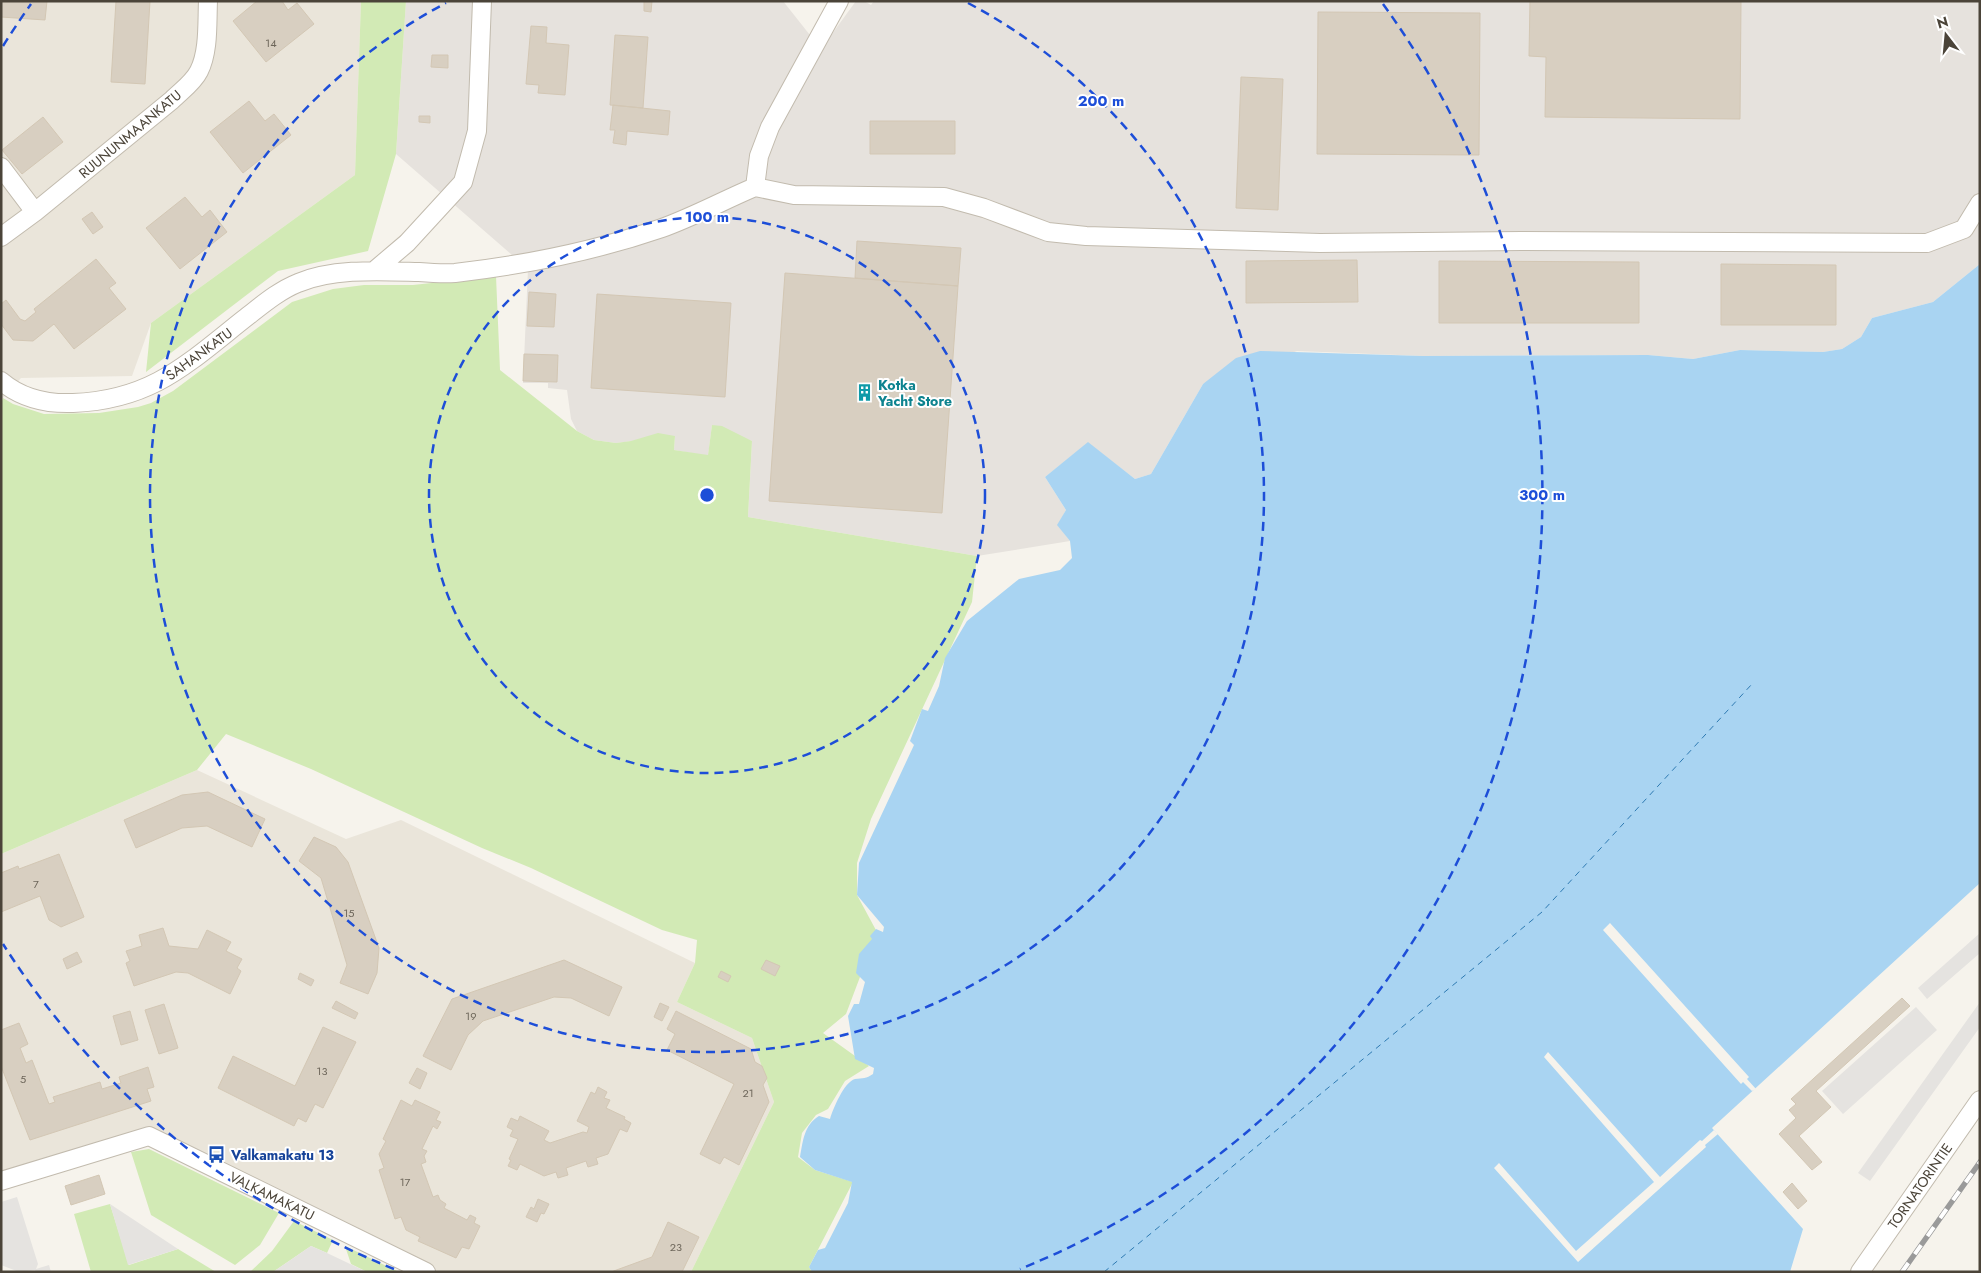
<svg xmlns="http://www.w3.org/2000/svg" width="1981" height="1273" font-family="Jost,sans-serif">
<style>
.residential{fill:#eae5da}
.industrial{fill:#e6e2dd}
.green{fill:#d2eab5}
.parking{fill:#e5e3e0}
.water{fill:#a9d4f2}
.pier{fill:#f6f3ec}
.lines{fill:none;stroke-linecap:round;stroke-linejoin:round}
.ferry{stroke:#2e7ab2;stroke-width:1;stroke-dasharray:6 5;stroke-linecap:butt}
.building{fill:#d8cfc1;stroke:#d3c7b4}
.minor-casing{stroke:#c2bbae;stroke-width:20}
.minor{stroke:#fff;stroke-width:18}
.rail-casing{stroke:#9a9a9a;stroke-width:5.5}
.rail{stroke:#fff;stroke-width:4;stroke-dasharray:11;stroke-linecap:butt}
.ring{fill:none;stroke:#1d4ed8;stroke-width:2.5;stroke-dasharray:9 6}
.labels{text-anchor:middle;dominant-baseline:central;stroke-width:4;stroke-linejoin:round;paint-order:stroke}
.number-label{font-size:11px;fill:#6e675b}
.street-label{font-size:14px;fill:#4b4439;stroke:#fff}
.culture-label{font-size:14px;font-weight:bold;fill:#0d838f;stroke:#fff;text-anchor:start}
.transit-label{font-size:14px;font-weight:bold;fill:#164399;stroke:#fff;text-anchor:start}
.centre{fill:#1d4ed8;stroke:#fff;stroke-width:2.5}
.ring-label{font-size:15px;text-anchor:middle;font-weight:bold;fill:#1d4ed8;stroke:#fff;stroke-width:4;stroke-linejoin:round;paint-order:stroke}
</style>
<rect width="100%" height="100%" fill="#f6f3ec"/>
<path class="residential" d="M1 1H361L355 175 151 323 132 376 21 378 3 398 1 404Z
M197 770 346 839 401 820 695 963 677 1002 752 1038 774 1102 691 1272H426L149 1136 1 1181V854Z"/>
<path class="industrial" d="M406 1H783L821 49 856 1H864L871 5 874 1H1980V264L1933 302 1872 318 1861 337 1842 349 1823 352 1740 350 1693 359 1648 355 1423 356 1297 351 1203 384 1151 474 1135 479 1088 443 1045 477 1066 510 1058 525 1070 541 977 556 748 517 752 441 712 425 708 456 674 450 675 436 616 443 594 440 577 431 571 419 567 390 548 388V383H523L528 269 396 154Z"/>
<path class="green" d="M361 1H406L396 154 368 251 278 271 146 372 151 323 355 175Z
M496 276 500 370 577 431 594 440 616 443 631 441 658 433 675 436 674 450 708 455 712 425 722 426 752 441 748 517 977 556 972 602 871 819 857 863V895L877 932 846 1014 823 1033 869 1066 845 1081 828 1109 816 1115 802 1133 798 1157 815 1170 853 1182 809 1267 812 1272H691L774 1102 752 1038 677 1002 695 963 697 940 662 930 531 868 482 848 311 769 226 734 197 770 1 854V404L3 398 13 404 44 414 99 413 138 407 151 403 173 391 292 302 333 289 364 285H413Z
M149 1149 279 1213 260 1245 235 1265 151 1215 131 1152Z
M110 1204 129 1265 178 1249 216 1272H91L74 1214Z
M294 1221 333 1240 327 1253 311 1246 273 1272H250L272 1251Z
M345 1246 399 1272H367L351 1264Z"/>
<path class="parking" d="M1980 933V953L1927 999 1918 988Z
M1980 1002V1027L1870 1181 1858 1173Z
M1916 1007 1937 1030 1843 1114 1822 1091Z
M17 1197 38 1264 36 1269 49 1265 51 1272H36L35 1270 19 1272 1 1265V1202Z
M110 1204 178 1249 128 1265Z
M311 1246 327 1253 367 1272H273Z"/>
<path class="water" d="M1980 264V883L1712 1128 1803 1229 1790 1272H812L809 1267 818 1250 825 1248 848 1203 852 1182 815 1170 800 1157C803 1141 804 1125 819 1116L830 1119C833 1109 844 1082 855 1079 863 1078 866 1079 873 1074L874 1068 855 1059 848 1016 854 1004H859L865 982 856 973 859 954 872 939 870 936 876 929 883 932 884 927 857 895 859 863 914 745 910 741 922 709 928 711 939 686 945 658 967 621 1019 579 1060 570 1072 558 1070 541 1057 525 1066 510 1045 477 1088 442 1135 479 1151 474 1203 384 1236 358 1260 351 1423 356 1648 355 1693 359 1740 350 1823 352 1842 349 1861 337 1872 318 1933 302Z"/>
<path class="pier" d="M1610 923 1749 1077 1747 1079 1756 1089 1752 1091 1743 1082 1741 1084 1603 930Z
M1548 1052 1660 1177 1700 1140 1702 1141 1714 1130 1718 1134 1705 1145 1706 1147 1578 1262 1494 1168 1499 1163 1576 1251 1654 1182 1544 1057Z"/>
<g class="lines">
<path class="ferry" d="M1104 1272 1542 912 1752 684"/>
</g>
<path class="building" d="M1 1H47L45 20 1 17Z
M116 1H150L145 84 111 82Z
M257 1H282L288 10 297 3 314 24 266 62 233 21Z
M644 1H652L651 12 644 11Z
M1530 1H1741L1740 119 1545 117 1546 57 1529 56Z
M1318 12 1480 13 1479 155 1317 154Z
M531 26 547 27 546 43 569 45 565 95 538 93 539 85 526 84Z
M615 35 648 37 643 108 610 105Z
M432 55H448V68L431 67Z
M1241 77 1283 79 1278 210 1236 208Z
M249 101 265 121 274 114 291 135 243 173 210 132Z
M613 105 670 111 668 135 627 131 626 145 613 143 615 130H610Z
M419 116H430V123L419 122Z
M43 117 63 142 22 174 2 150Z
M870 121H955V154H870Z
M185 197 202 217 210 210 227 232 180 269 146 228Z
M92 212 103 227 93 234 82 219Z
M857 241 961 248 958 286 855 278Z
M96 259 116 283 109 288 126 309 74 349 54 324 33 341 13 340 1 324V304L6 300 20 319 25 321 36 312 34 309Z
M1357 260 1358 302 1246 303V261Z
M1439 261 1639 262V323H1439Z
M1721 264 1836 265V325H1721Z
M785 273 958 286 942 513 769 501Z
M529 292 556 294 554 327 527 326Z
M597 294 731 303 725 397 591 388Z
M524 354 558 355 557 382 523 381Z
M208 792 265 819 252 847 207 826 182 828 136 848 124 820 182 795Z
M314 837 336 847 348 862 379 948 377 973 368 994 340 983 347 965 321 878 299 861Z
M59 854 84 917 61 927 49 920 40 896 1 912V873L18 866 19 869Z
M163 928 169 946 198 949 207 930 231 942 226 951 242 959 237 968 241 971 230 994 188 973 176 972 134 986 126 963 130 961 126 951 142 946 139 935Z
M77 952 82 962 67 969 63 959Z
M564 960 622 987 609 1016 571 998 554 997 483 1021 468 1035 451 1070 423 1056 452 999Z
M766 960 780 966 775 976 761 969Z
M721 971 731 976 728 982 718 977Z
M300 973 314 980 311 986 298 979Z
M1902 998 1910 1006 1816 1091 1831 1107 1799 1136 1822 1162 1812 1170 1779 1134 1796 1118 1789 1110 1796 1104 1791 1099Z
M336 1001 358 1013 355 1019 332 1008Z
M660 1003 669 1007 662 1021 654 1017Z
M164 1004 178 1048 159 1054 145 1010Z
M130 1011 138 1040 121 1045 113 1016Z
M676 1011 751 1049 755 1062 762 1066 767 1078 763 1085 769 1102 739 1165 724 1157 720 1164 700 1154 734 1084 667 1050 675 1034 667 1029Z
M19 1023 28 1044 20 1048 26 1063 32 1060 49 1104 55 1102 53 1097 100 1082 102 1089 121 1083 119 1077 148 1067 154 1087 147 1089 151 1101 30 1140 1 1066V1030Z
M323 1027 356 1042 323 1108 315 1104 306 1122 298 1118 294 1126 218 1088 233 1056 295 1086Z
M417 1068 427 1073 420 1089 409 1083Z
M598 1087 607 1092 604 1098 610 1100 606 1108 625 1117 624 1119 631 1123 627 1132 620 1129 608 1154 596 1158 598 1164 588 1167 586 1161 566 1168 568 1175 558 1178 556 1172 544 1176 520 1164 517 1170 508 1166 511 1160 509 1159 518 1139 510 1136 513 1130 507 1127 511 1118 518 1121 520 1116 549 1131 544 1140 550 1143 583 1132 587 1133 589 1127 577 1121 591 1092 595 1094Z
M401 1100 412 1106 415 1100 440 1112 436 1120 441 1122 437 1129 433 1126 422 1149 427 1151 424 1156 426 1162 421 1164 433 1197 438 1195 440 1200 446 1204 444 1208 467 1220 470 1215 476 1218 474 1223 480 1226 469 1249 462 1247 456 1258 418 1241 420 1237 406 1230 401 1217 395 1219 379 1170 384 1168 379 1154 386 1141 383 1139Z
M99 1175 105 1194 71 1205 65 1186Z
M1792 1183 1807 1201 1798 1209 1783 1192Z
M538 1199 549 1204 544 1214 541 1213 537 1222 526 1217 531 1207 534 1209Z
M668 1222 699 1237 682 1272H611L652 1257Z"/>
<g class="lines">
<defs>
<path id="minor" d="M1 167 35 212
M755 187 794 195 944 197 984 208 1048 232 1086 236 1320 243 1522 241 1927 243 1964 229 1980 203
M1 237 35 212 172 100C181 91 193 83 199 71 209 51 207 23 208 1
M374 271 407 243 463 182 477 131 482 1
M1 381C21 398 47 404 73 403 151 400 186 365 244 319 261 306 278 291 298 283 333 268 381 271 419 272 431 273 443 274 455 273 525 265 595 251 662 228 693 217 724 200 755 187L759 156 770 127 839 1
M1 1181 149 1136 426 1272
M1860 1272 1980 1100"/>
</defs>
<use href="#minor" class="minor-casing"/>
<use href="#minor" class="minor"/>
<defs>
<path id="rail" d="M1902 1272 1980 1162"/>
</defs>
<use href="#rail" class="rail-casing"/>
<use href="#rail" class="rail"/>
</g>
<g class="ring">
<circle cx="707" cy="495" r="278"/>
<path d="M968 3A557 557 0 1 1 446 3"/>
<path d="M394 1269A835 835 0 0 1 3 944M3 46A835 835 0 0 1 31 4M1383 4A835 835 0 0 1 1020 1269"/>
</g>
<defs>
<symbol id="building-bare" viewBox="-9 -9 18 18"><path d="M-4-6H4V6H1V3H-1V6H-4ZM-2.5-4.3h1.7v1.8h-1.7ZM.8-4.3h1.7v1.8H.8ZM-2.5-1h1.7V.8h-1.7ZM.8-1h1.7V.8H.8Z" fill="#0f9aa8" stroke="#fff" stroke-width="2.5" paint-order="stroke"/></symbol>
<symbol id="bus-bare" viewBox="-9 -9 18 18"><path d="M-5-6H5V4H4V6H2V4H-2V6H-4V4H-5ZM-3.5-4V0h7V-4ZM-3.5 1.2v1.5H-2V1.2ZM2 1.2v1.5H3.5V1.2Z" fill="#1a4fb4" stroke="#fff" stroke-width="2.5" paint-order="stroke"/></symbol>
</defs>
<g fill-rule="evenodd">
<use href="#building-bare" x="852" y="380" width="25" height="25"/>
<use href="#bus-bare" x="204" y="1142" width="25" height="25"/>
</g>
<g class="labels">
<g class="number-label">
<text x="271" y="43">14</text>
<text x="36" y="884">7</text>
<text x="349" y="913">15</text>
<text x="471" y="1016">19</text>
<text x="322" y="1071">13</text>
<text x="23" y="1079">5</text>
<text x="748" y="1093">21</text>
<text x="405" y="1182">17</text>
<text x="676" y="1247">23</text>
</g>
<g class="street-label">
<text transform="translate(130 134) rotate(-40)">RUUNUNMAANKATU</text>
<text transform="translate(199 354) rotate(-36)">SAHANKATU</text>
<text transform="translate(1920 1186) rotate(-55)">TORNATORINTIE</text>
<text transform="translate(272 1196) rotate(26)">VALKAMAKATU</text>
</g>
<g class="culture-label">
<text x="878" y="385">Kotka<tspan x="878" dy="16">Yacht Store</tspan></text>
</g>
<g class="transit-label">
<text x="231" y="1155">Valkamakatu 13</text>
</g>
</g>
<circle cx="707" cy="495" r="8" class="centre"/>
<g class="ring-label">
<text x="1101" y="106">200 m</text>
<text x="707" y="222">100 m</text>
<text x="1542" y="500">300 m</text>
</g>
<rect width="1981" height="1273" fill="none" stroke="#4b4439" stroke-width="5"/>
<g transform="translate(1946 35) rotate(344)" stroke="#ffffff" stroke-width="4" paint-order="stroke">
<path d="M0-4L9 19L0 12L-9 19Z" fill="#4b4439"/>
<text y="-8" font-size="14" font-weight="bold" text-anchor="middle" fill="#4b4439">N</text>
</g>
</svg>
